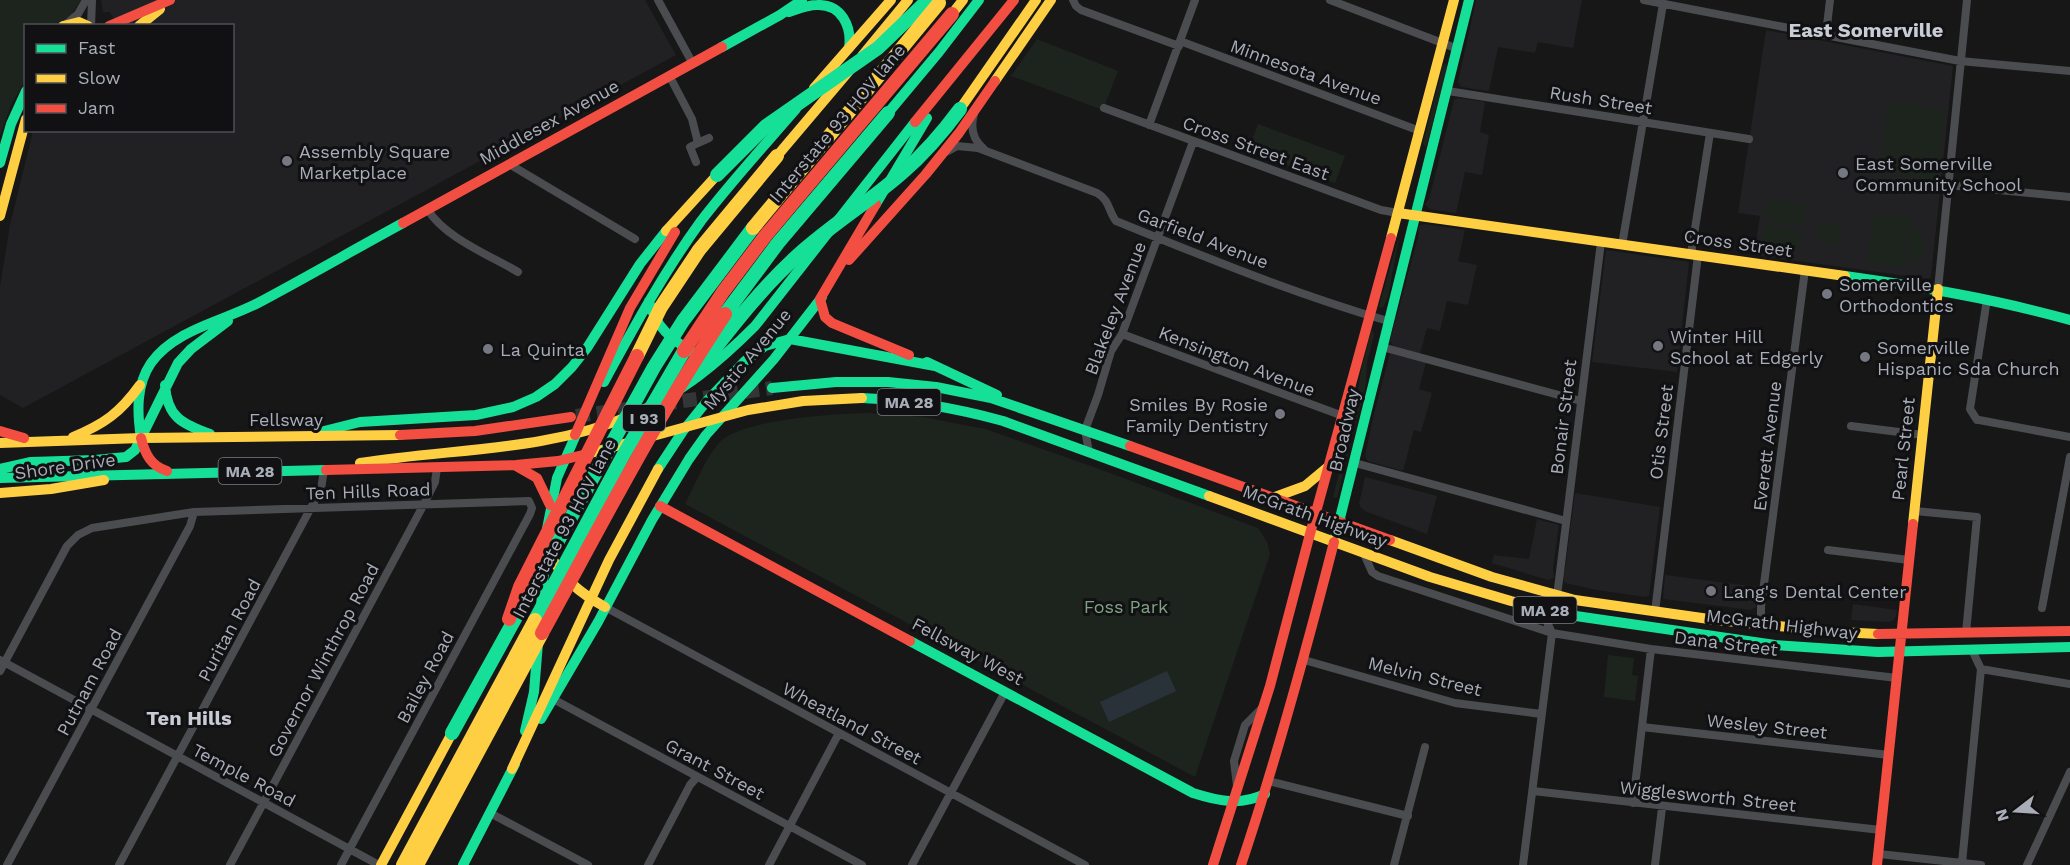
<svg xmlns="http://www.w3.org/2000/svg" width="2070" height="865" font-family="'Work Sans',sans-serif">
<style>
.built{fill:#212123}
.green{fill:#1d241e}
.water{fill:#2a3239}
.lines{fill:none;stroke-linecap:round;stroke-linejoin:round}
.highway-tunnel{stroke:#343537;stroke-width:14;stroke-dasharray:14 7;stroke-linecap:butt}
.street{stroke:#4b4c50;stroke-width:8}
.fast{stroke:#16e098;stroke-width:10}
.slow{stroke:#ffcf43;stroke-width:10}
.jam{stroke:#f24e42;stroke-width:10}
.fast-bridge{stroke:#16e098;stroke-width:14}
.slow-bridge{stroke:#ffcf43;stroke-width:14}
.jam-bridge{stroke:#f24e42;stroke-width:14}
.poi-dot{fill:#757880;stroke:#111113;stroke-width:2}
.labels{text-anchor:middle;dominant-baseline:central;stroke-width:6;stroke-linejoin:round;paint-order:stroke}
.shield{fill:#111113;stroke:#7b7e86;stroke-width:1.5}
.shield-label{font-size:16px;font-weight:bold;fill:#a8adb8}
.street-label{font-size:18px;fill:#a8adb8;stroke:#111113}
.poi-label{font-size:18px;fill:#a8adb8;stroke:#111113;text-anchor:start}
.park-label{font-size:18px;fill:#7fa381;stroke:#111113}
.neighbourhood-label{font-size:20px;font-weight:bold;fill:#c9ccd4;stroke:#111113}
</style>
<rect width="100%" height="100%" fill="#171717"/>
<path class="built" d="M101 0H645L676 55 23 408 0 395V287L10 225 33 131 232 130V26L117 25 110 12H103Z
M1476 0H1582L1573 48 1538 42 1535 53 1498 47 1489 91 1461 87 1458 82Z
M1766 30 1953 66 1931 277 1929 279 1754 255 1760 216 1738 213Z
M1458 98 1485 102 1480 132 1489 135 1482 175 1465 172 1456 213 1429 209 1425 204 1429 199 1454 100Z
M1424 224 1465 230 1458 261 1477 265 1468 305 1447 301 1440 331 1427 328 1420 354 1393 346 1390 341 1418 237 1419 226Z
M1606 250 1689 262 1677 372 1592 362Z
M1390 353 1426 362 1419 389 1432 393 1421 432 1414 430 1403 471 1368 461 1365 456 1374 414Z
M1365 477 1437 496 1427 534 1367 512 1361 508 1359 504Z
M1575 493 1660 507 1649 596 1645 597 1597 590 1565 583 1562 577 1565 569Z
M1537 519 1559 525 1553 568 1554 578 1548 580 1492 563 1494 555 1529 559Z
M1665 575 1758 587 1756 607 1751 610 1663 599Z
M1853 604 1897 610 1896 616 1894 620 1889 622 1851 620Z"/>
<path class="green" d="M0 0H81L71 15 57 25 26 26 25 81 11 105 0 136Z
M1037 39 1118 71 1103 110 1011 76Z
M1446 63 1447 67 1427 145 1424 146 1423 143 1443 65Z
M1889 101 1945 110 1937 182 1878 172Z
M1258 124 1345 156 1335 183 1248 151Z
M1768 198 1807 205 1803 227 1764 220Z
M1874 213 1910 218 1903 268 1867 262Z
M1817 234a12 12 0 1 1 24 0a12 12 0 1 1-24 0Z
M1764 225 1802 232 1799 253 1760 247Z
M1911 225 1922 232 1925 246 1919 260 1905 265Z
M1400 233 1388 297 1383 307 1380 308 1379 306Z
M1373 331 1374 335 1367 363 1366 384 1337 498 1333 497 1353 418 1362 366 1371 332Z
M867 413 923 417 985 429 1091 466 1258 528 1267 542 1270 554 1195 777 685 504C694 487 706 457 719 443 741 419 833 414 867 413Z
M1608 655 1634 658 1632 675 1638 676 1635 701 1604 697Z"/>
<path class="water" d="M1167 671 1176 691 1109 722 1100 702Z"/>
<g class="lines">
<path class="highway-tunnel" d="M662 404 772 388
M576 416 640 407"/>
<path class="street" d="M658 0 693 64
M1073 0 1076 6 1081 10 1179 46
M1330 0 1458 49
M1644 0 1960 61 2070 71
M66 24 78 14 86 0
M91 26 92 0
M1826 34 1830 0
M1180 41 1420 131
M670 77 692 119 698 143 690 147 696 162
M1448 91 1749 139
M1104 108 1381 210 1398 213
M974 114C970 128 973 140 984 149
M1149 125 1195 0
M698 143 709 138
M948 151 957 146 978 148 1097 193C1110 200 1108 211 1116 221 1205 257 1295 294 1388 321
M509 164 635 239
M1948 185 2070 197
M428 210C444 237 491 256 518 272
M1622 245 1663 4
M1691 254 1710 133
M1938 289 1967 0
M1987 299 1970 409 1977 420H1979L2070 437
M1122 334 1343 416
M1382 347 1581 401
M1851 426 1923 435
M1089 452 1085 430 1098 395 1111 351 1122 334 1193 142
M1355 463 1566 521
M1915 511 1977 517 1966 633
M1828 550 1909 560
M1364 554 1372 572 1378 576 1552 633 1651 649 1897 678
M1557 596 1601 242
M605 607 1085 865
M2042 608 2070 457
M1655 612 1698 255
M1761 625V607L1805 270
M0 660 379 865
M1304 660 1455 703 1541 714
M1981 669 2070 684
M0 671 67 546 78 535 92 528 194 512 529 501 532 508 530 514 341 865
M553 699 862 865
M1642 727 1889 755
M1269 781 1408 816
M1237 786 1234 761 1245 725 1261 709
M1533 791C1649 805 1765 818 1881 830
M1633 803 1651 649
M490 813 588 865
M1879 854 1981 865
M1962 863 1981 669 1972 650
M7 865 190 526 194 512
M119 865 321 489 324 470
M230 865 424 504 435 482 437 468
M648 865 690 785 697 777
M769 865 839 733
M912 865 1005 692
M1394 865 1425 747
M1523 865 1552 633 1541 609
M1655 865 1662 808
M2027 865 2070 772"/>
<path class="fast" d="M789 12C798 9 807 5 817 5 842 4 852 27 849 48
M722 47 780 15 802 0
M888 113 939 52 979 0
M0 163 11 124 26 91
M876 204 927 118
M1845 276C1923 287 1995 299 2070 320
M649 301C655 327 672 340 694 353
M927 362 997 395
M604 382C634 327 664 272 701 221 731 182 764 146 796 109
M165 385C167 417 182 424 210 434
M772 388 836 382H888L936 387 991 398 1130 446
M862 398C910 400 956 408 1003 421L1209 496
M632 415C682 393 717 364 755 326L915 122
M324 431 360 422 476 415 513 407 536 397 555 384 572 367 587 348 640 264 666 231
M141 438C137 412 136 385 151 363 175 329 224 321 258 303 307 277 355 249 403 223
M141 438 178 363 191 349 228 321
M0 469 31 462 95 460 126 457 135 450 141 438
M658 469 683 431 707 401 745 361 765 346 790 339 935 366
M0 478 326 470
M547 529 557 478 578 430
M1334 542 1469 0
M541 606 544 571
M1569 615 1775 645 1878 652 2070 647
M910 641 1193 793C1218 801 1240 806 1265 794
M541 719 598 622 652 520 689 459 706 435 774 359 822 297
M525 731 534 692 538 643
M463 865 515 764"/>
<path class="slow" d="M952 14 963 0
M63 26 79 22 88 26
M139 26 160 9
M862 56 908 0
M995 81 1051 0
M814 88 891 0
M960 109 1036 0
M777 156 849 71
M1398 213 1845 276
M0 216 26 119
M666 231 717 175
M1391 238 1454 0
M73 437C104 424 120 413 140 385
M0 443 141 438 400 435
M587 454 748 410 803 401 862 398
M360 463C452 448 545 452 632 415
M0 493 51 489 104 480
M1209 496 1430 577 1511 601 1569 615
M1275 497 1305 486 1329 466
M1913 524 1938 289
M1390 540 1492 577 1575 600 1716 620 1840 632 1878 634
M549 552C561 578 580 593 605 607
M512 769 609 560 658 469
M381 865 452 733"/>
<path class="jam" d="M109 26 170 0
M915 122 1014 0
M876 204 820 299 825 317 832 323 909 355
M403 223 722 47
M849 260 926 174 959 133 995 81
M0 431 24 438
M400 435 475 431 571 417
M575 435 630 308 675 232
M141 438C145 454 151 466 167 471
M1130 446 1390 540
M516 466 537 478 550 505
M326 470 516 465 558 461 587 454
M660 506 910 641
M1310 534 1391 238
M1878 634 2070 631
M1213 865 1270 686 1310 534
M1241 865C1277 758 1306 651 1334 542
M1877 865 1913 524"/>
<path class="fast-bridge" d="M717 175 766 126 878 48 928 0
M725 314 778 243 888 113
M691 379C725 336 757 292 798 255 831 225 869 202 902 173 924 154 943 132 960 109
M535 620 624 454 684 351
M452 733 654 367 683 321 753 228"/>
<path class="slow-bridge" d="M753 228 939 3
M637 356 661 307 699 250 777 156
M403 865 535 620
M417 865 542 633"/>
<path class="jam-bridge" d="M684 351 723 292 766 235 952 14
M509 619 520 587 637 356
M542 633C601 525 657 416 725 314"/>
</g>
<g class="poi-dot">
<circle cx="287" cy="161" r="6"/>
<circle cx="1843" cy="173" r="6"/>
<circle cx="1827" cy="294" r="6"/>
<circle cx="1658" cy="346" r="6"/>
<circle cx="488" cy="349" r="6"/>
<circle cx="1865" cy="357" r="6"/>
<circle cx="1280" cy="414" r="6"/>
<circle cx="1711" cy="591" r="6"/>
</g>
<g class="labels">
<g class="shield">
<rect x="877.5" y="389" width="63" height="26" rx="4.5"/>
<rect x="623" y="405" width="42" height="26" rx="4.5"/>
<rect x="218.5" y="458" width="63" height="26" rx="4.5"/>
<rect x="1513.5" y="597" width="63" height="26" rx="4.5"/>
</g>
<g class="shield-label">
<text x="909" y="402">MA 28</text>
<text x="644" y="418">I 93</text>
<text x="250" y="471">MA 28</text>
<text x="1545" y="610">MA 28</text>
</g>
<g class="street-label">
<text transform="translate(1306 72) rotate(20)">Minnesota Avenue</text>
<text transform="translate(1601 100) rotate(9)">Rush Street</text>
<text transform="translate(549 122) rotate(-29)">Middlesex Avenue</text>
<text transform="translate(837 123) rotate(-50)">Interstate 93 HOV lane</text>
<text transform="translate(1256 148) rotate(20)">Cross Street East</text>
<text transform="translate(1203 238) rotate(21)">Garfield Avenue</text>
<text transform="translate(1738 243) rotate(8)">Cross Street</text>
<text transform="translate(1115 308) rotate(-69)">Blakeley Avenue</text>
<text transform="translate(747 359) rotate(-50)">Mystic Avenue</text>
<text transform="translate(1237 361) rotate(21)">Kensington Avenue</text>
<text transform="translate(1563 417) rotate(-83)">Bonair Street</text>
<text x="286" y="419">Fellsway</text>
<text transform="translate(1344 430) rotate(-77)">Broadway</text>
<text transform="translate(1661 432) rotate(-83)">Otis Street</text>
<text transform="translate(1767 446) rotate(-83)">Everett Avenue</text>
<text transform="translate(1903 449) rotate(-84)">Pearl Street</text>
<text transform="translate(65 466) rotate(-8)">Shore Drive</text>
<text transform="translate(368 491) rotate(-2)">Ten Hills Road</text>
<text transform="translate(1315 516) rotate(20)">McGrath Highway</text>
<text transform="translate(564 528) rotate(-62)">Interstate 93 HOV lane</text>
<text transform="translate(1782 624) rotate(7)">McGrath Highway</text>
<text transform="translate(229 630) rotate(-62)">Puritan Road</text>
<text transform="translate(1726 643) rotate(7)">Dana Street</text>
<text transform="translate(968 651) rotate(28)">Fellsway West</text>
<text transform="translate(323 660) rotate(-62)">Governor Winthrop Road</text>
<text transform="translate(1425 676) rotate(14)">Melvin Street</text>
<text transform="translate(425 677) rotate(-62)">Bailey Road</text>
<text transform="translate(89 682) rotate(-62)">Putnam Road</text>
<text transform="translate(852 723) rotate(28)">Wheatland Street</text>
<text transform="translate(1767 726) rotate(6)">Wesley Street</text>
<text transform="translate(715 769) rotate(28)">Grant Street</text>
<text transform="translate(244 775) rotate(28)">Temple Road</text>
<text transform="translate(1708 796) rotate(6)">Wigglesworth Street</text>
</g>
<g class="poi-label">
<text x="299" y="151">Assembly Square<tspan x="299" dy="21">Marketplace</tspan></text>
<text x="1855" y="163">East Somerville<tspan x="1855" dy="21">Community School</tspan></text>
<text x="1839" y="284">Somerville<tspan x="1839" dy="21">Orthodontics</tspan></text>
<text x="1670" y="336">Winter Hill<tspan x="1670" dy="21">School at Edgerly</tspan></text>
<text x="1877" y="347">Somerville<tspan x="1877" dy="21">Hispanic Sda Church</tspan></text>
<text x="500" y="349">La Quinta</text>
<text x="1268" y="404" text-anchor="end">Smiles By Rosie<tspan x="1268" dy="21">Family Dentistry</tspan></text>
<text x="1723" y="591">Lang's Dental Center</text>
</g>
<g class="park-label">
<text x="1126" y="606">Foss Park</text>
</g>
<g class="neighbourhood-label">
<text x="1866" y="30">East Somerville</text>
<text x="189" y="718">Ten Hills</text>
</g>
</g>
<rect x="24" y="24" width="210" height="108" fill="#111113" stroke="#4d4f55" stroke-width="1.5"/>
<rect x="36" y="44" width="30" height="9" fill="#16e098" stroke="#4d4f55" stroke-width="1.5"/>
<text x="78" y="54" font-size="18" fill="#a8adb8">Fast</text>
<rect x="36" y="74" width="30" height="9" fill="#ffcf43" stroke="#4d4f55" stroke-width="1.5"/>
<text x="78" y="84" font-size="18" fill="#a8adb8">Slow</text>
<rect x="36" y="104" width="30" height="9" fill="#f24e42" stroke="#4d4f55" stroke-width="1.5"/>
<text x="78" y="114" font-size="18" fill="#a8adb8">Jam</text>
<g transform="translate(2016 811) rotate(253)" stroke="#111113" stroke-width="4.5" paint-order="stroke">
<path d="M0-4.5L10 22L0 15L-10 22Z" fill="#a8adb8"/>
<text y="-9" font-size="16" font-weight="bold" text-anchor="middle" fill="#a8adb8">N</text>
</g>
</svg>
